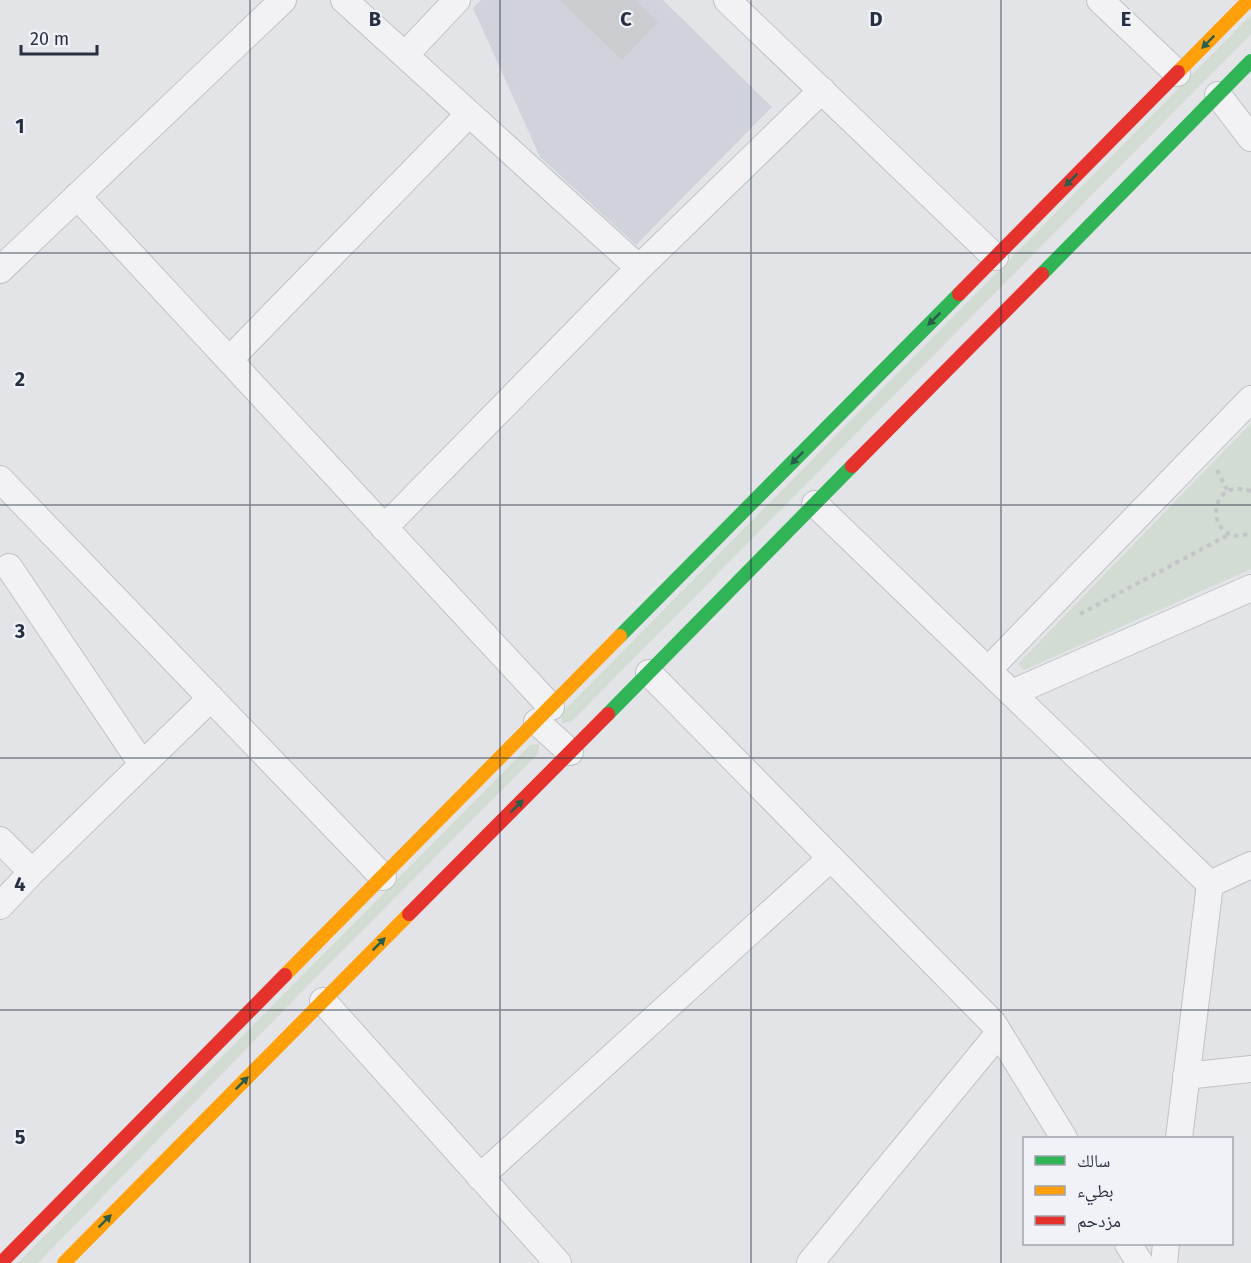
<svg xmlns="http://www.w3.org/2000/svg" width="1251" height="1263" font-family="'Fira Sans','Noto Naskh Arabic',sans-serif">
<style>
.built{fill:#d0d3db}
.green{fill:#d2dcd2}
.building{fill:#cbccd0}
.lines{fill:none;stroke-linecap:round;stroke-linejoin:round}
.street-casing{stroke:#c0c2c6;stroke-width:28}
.path{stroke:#c3c5c9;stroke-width:4;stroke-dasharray:4.5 4.5;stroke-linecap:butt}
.street{stroke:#f2f2f4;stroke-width:26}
.fast{stroke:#30b455;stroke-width:14}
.slow{stroke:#ff9f0a;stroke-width:14}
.jam{stroke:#e5322d;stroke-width:14}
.oneway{fill:#2a5e49}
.grid{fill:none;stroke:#272f43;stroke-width:1.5;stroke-opacity:0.55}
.grid-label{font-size:20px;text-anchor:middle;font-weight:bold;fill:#272f43;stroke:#f0f2f7;stroke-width:4.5;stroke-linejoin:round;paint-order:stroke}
</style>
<rect width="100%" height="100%" fill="#e2e4e8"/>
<path class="built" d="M481 0H663L772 107 636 245 540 157 473 8Z"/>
<path class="green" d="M1251 15V34L571 722 562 723 561 714Z
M1251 423V569L1024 670 1018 664Z
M539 744 538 754 325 968 38 1263H18L530 745Z"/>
<path class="building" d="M560 0H635L658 22 622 60Z"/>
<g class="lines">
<defs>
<path id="street" d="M344 0 639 268
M727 0 995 257
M1100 0 1177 73
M405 55 457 0
M1218 95 1251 138
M77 196 551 707
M0 270 283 0
M229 360 469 114
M0 479 383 877
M815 504 1210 884
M384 528 639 268 822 90
M9 567 142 764
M988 670 1251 399
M649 673 993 1023 1064 1138
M1012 693 1251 588
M537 722 570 752
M0 840 32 872
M0 906 32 872 211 698
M323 1001 558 1263
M1186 1076 1251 1069
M1179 1138 1210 884 1251 865
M480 1177 831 858
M1128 1244 1140 1263
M810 1263 999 1033
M1164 1263 1166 1244"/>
</defs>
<use href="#street" class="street-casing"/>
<path class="path" d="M1217 470 1228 491
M1251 491C1203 475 1206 551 1251 533
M1080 614 1230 534"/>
<use href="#street" class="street"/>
<path class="fast" d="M1042 274 1251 61
M620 636 959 294
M608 714 852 466"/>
<path class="slow" d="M1178 72 1249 0
M285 975 620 636
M64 1263 409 914"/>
<path class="jam" d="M959 294 1178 72
M852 466 1042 274
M409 914 608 714
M1 1263 285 975"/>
</g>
<defs><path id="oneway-solid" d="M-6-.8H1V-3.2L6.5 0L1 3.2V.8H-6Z" transform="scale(1.5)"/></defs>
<g class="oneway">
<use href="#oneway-solid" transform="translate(1208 42) rotate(135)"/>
<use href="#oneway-solid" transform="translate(1071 180) rotate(135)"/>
<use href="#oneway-solid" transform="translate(934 319) rotate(135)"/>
<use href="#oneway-solid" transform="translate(797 458) rotate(135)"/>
<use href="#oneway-solid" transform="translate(517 806) rotate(-45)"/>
<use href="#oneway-solid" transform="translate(379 944) rotate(-45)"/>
<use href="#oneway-solid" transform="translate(242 1083) rotate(-45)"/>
<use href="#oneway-solid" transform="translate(105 1221) rotate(-45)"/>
</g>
<path class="grid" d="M250 0V1263M500 0V1263M751 0V1263M1001 0V1263M0 253H1251M0 505H1251M0 758H1251M0 1010H1251"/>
<g class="grid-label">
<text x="375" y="26">B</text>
<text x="626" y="26">C</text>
<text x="876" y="26">D</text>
<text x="1126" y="26">E</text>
<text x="20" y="133">1</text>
<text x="20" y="386">2</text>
<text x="20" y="638">3</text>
<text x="20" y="891">4</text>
<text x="20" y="1144">5</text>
</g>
<rect x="1023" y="1137" width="210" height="108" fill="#f0f2f7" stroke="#a0a4af" stroke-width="1.5"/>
<rect x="1035" y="1156" width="30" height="9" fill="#30b455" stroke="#a0a4af" stroke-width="1.5"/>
<text x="1077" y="1167" font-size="18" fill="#272f43">سالك</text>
<rect x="1035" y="1186" width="30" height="9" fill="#ff9f0a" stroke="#a0a4af" stroke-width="1.5"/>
<text x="1077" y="1197" font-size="18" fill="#272f43">بطيء</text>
<rect x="1035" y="1216" width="30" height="9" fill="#e5322d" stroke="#a0a4af" stroke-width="1.5"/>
<text x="1077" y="1227" font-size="18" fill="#272f43">مزدحم</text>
<path d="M21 45v9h76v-9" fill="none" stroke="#272f43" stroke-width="3"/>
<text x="30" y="45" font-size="18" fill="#272f43" stroke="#f0f2f7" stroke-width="4.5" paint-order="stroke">20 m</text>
</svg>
